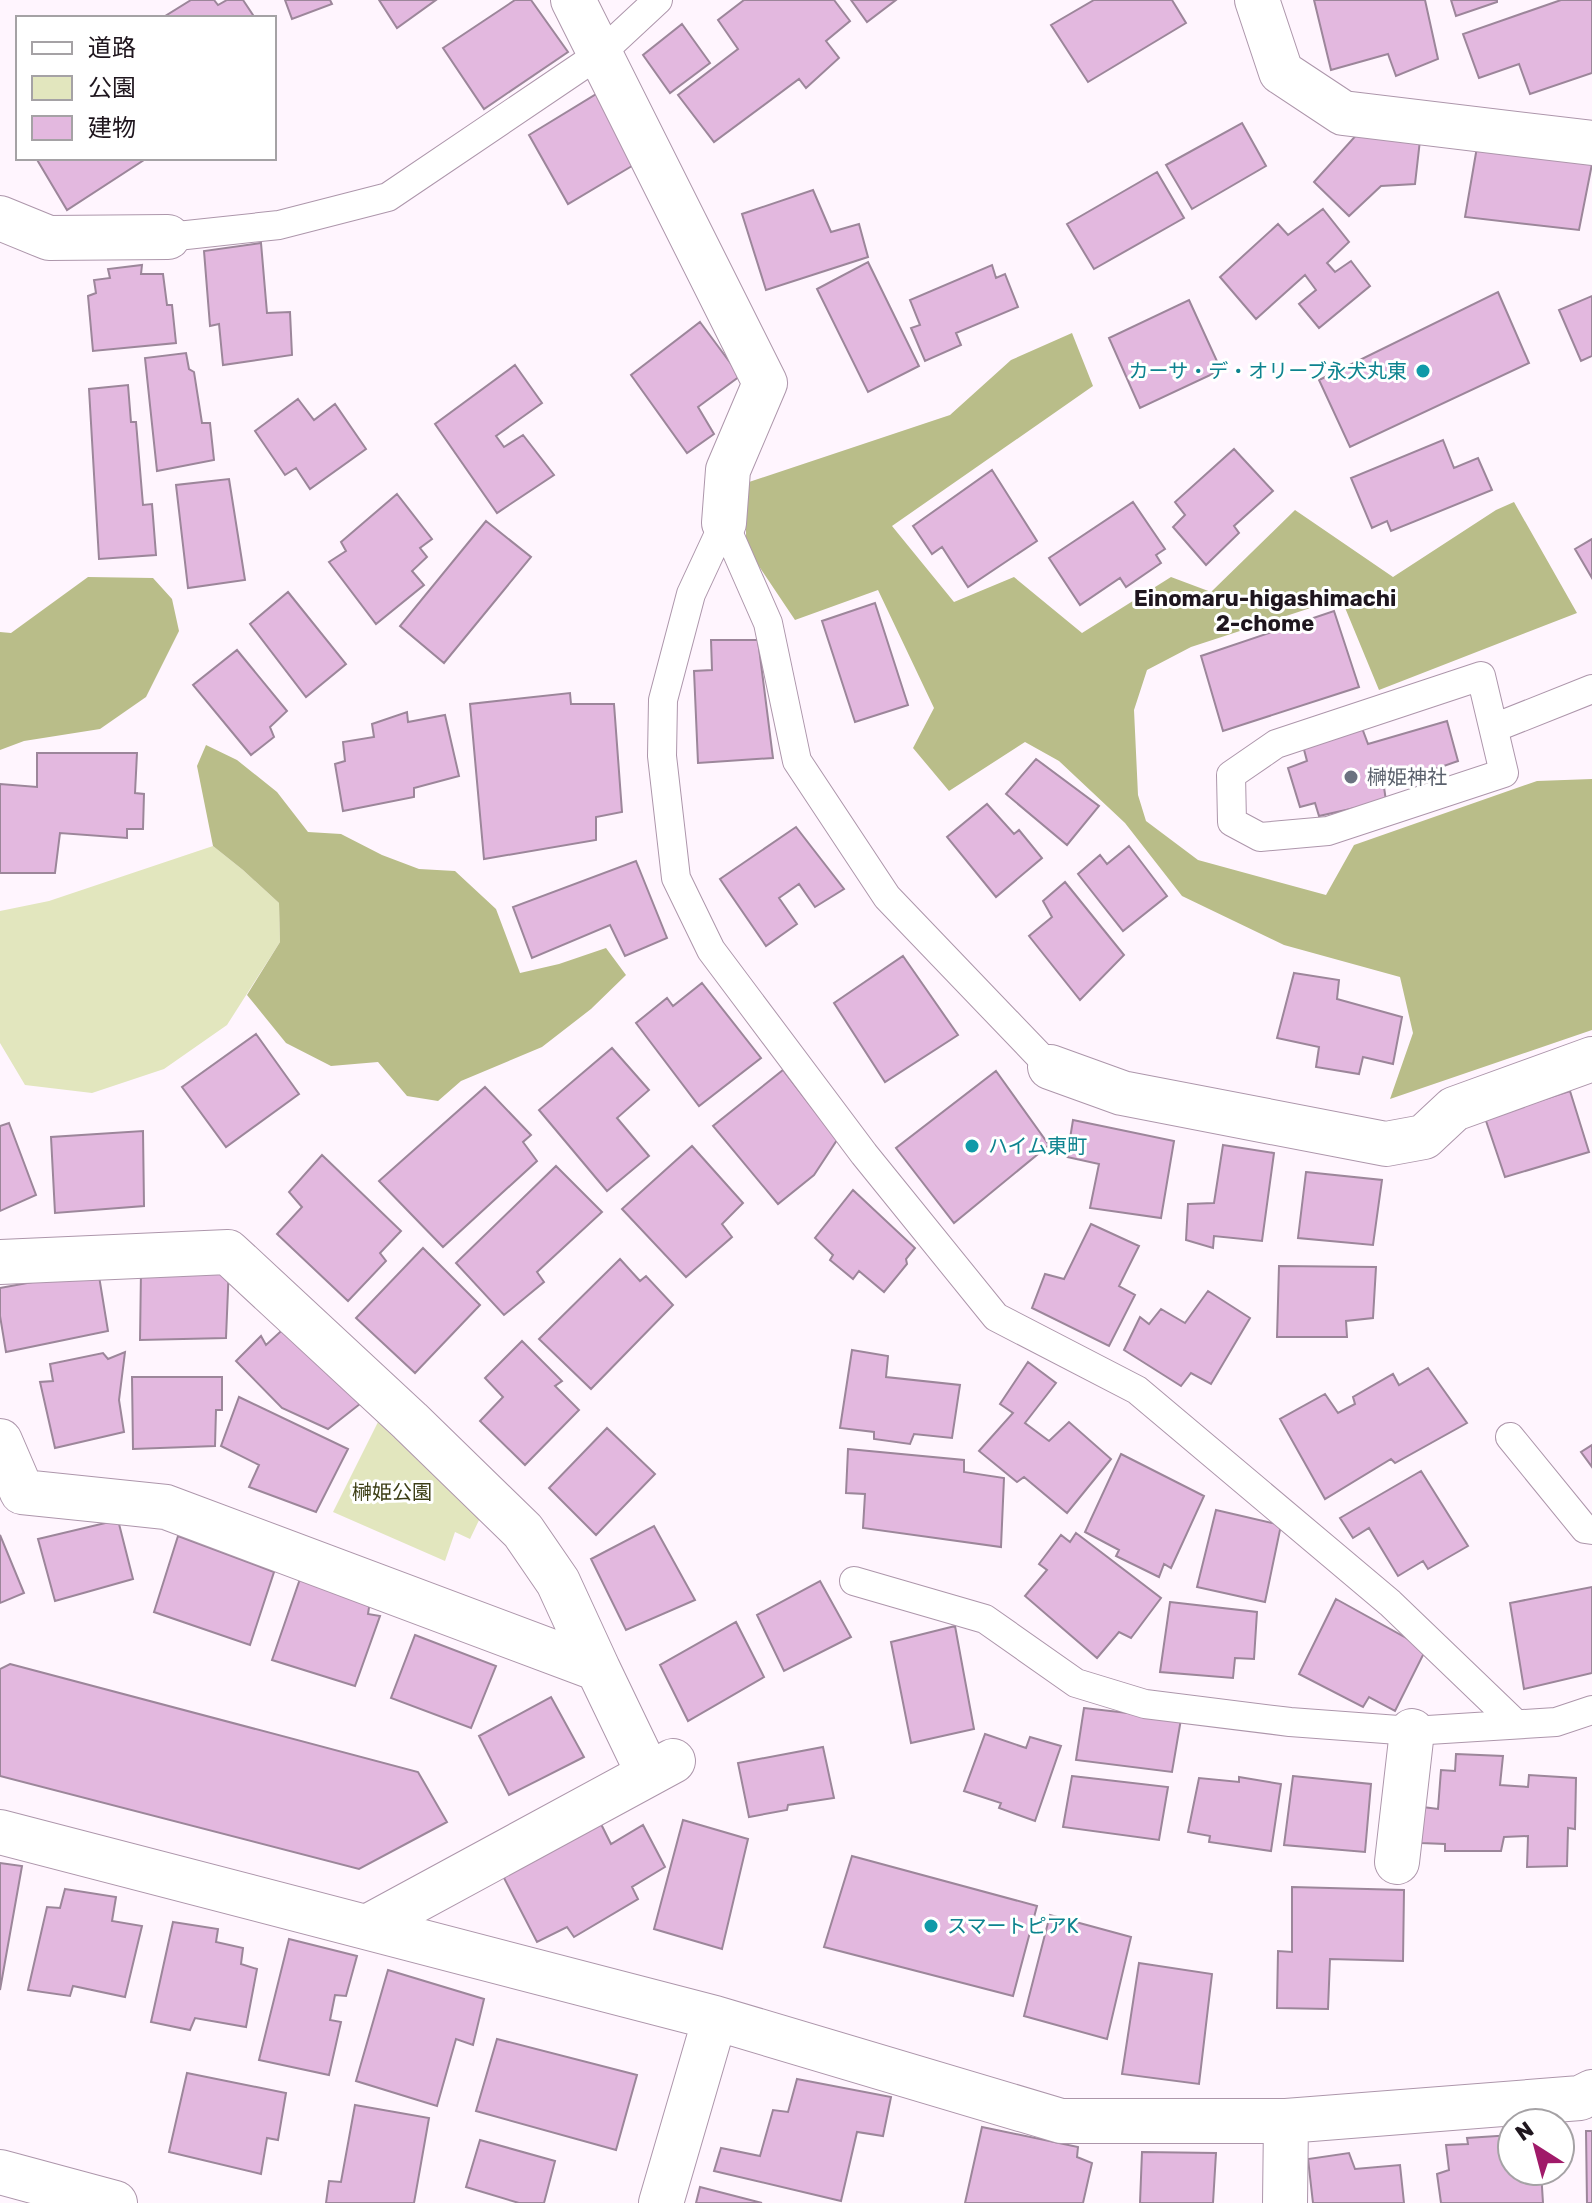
<svg xmlns="http://www.w3.org/2000/svg" width="1592" height="2203" font-family="Rubik,'Noto Sans JP',sans-serif">
<style>
.green{fill:#e2e6be}
.forest{fill:#b9bd89}
.building{fill:#e3b8df;stroke:#9c869a;stroke-width:2}
.lines{fill:none;stroke-linecap:round;stroke-linejoin:round}
.service-casing{stroke:#ad96ab;stroke-width:30}
.minor-casing{stroke:#ad96ab;stroke-width:46}
.service{stroke:#fff;stroke-width:28}
.minor{stroke:#fff;stroke-width:44}
.culture-dot{fill:#0f9aa8;stroke:#fff;stroke-width:3}
.worship-dot{fill:#6b7280;stroke:#fff;stroke-width:3}
.labels{text-anchor:middle;dominant-baseline:central;stroke-width:6;stroke-linejoin:round;paint-order:stroke}
.culture-label{font-size:20px;fill:#0d838f;stroke:#fff;text-anchor:start}
.worship-label{font-size:20px;fill:#5b616d;stroke:#fff;text-anchor:start}
.park-label{font-size:20px;fill:#3c3e15;stroke:#fff}
.neighbourhood-label{font-size:22px;font-weight:bold;fill:#1f161e;stroke:#fff}
</style>
<rect width="100%" height="100%" fill="#fff5fe"/>
<path class="green" d="M213 846 243 870 279 903 280 942 227 1025 164 1069 92 1093 25 1085 0 1043V911L49 901Z
M379 1420 481 1516 470 1539 455 1532 445 1561 333 1512Z"/>
<path class="forest" d="M1072 333 1093 386 892 526 954 602 1014 577 1082 633 1171 577 1211 592 1295 510 1393 577 1496 510 1514 502 1577 613 1379 690 1341 598 1191 647 1147 670 1134 710 1138 795 1146 821 1198 860 1326 895 1354 845 1537 781 1592 779V1030L1390 1099 1413 1033 1400 977 1284 945 1182 896 1125 823 1059 761 1025 742 949 791 913 748 934 708 878 590 795 620 746 547V483L950 415 1011 360Z
M88 577 153 578 172 599 179 631 146 697 100 729 24 741 0 750V632L11 633Z
M206 745 237 760 277 792 308 832 341 834 382 855 419 869 455 871 496 909 520 973 559 964 606 948 626 975 591 1009 542 1047 461 1081 438 1101 407 1096 378 1062 331 1066 286 1043 247 995 280 942 279 903 243 870 213 846 197 766Z"/>
<path class="building" d="M191 0H214L218 5 227 0H243L255 18H162Z
M285 0H330L332 4 292 19Z
M379 0H436L397 28Z
M515 0H531L568 52 484 109 443 48Z
M744 0H834L850 21 826 41 839 58 806 88 799 79 714 142 678 95 738 49 718 20Z
M851 0H896L867 22Z
M1094 0H1172L1186 23 1088 82 1051 25Z
M1314 0H1425L1438 59 1396 76 1388 54 1331 70Z
M1451 0H1497V2L1456 16Z
M1561 0H1592V73L1530 94 1519 64 1479 78 1463 34Z
M682 24 710 63 670 93 643 55Z
M598 93 637 163 568 204 529 135Z
M1242 123 1266 166 1192 209 1166 165Z
M1359 132 1420 140 1415 184 1381 186 1349 216 1314 182Z
M1477 147 1592 164 1579 230 1465 217Z
M36 158H147L67 210Z
M1157 172 1184 218 1094 269 1067 224Z
M813 190 831 232 859 224 868 257 766 290 742 214Z
M1323 209 1349 242 1327 263 1335 272 1351 261 1370 286 1319 328 1299 304 1316 290 1305 275 1256 319 1220 277 1278 224 1288 235Z
M261 243 267 313 290 312 292 355 223 365 219 324 210 326 204 251Z
M868 262 919 366 868 392 817 289Z
M142 265 141 274H163L167 305H172L176 343 93 351 88 296 96 293 94 280 110 278 108 269Z
M992 265 996 278 1005 274 1018 307 956 333 961 345 925 361 911 328 920 325 910 300Z
M1498 292 1529 363 1350 447 1319 380Z
M1592 296V356L1581 361 1559 310Z
M1189 300 1221 370 1140 408 1109 338Z
M700 322 740 376 698 407 714 434 687 453 631 375Z
M186 353 189 369 194 372 202 423H210L214 460 157 471 145 358Z
M515 365 542 403 496 436 504 447 523 435 554 475 497 513 435 424Z
M128 385 131 422H136L143 505 152 504 156 555 99 559 89 389Z
M298 399 314 420 335 404 366 449 310 489 296 468 285 475 255 431Z
M1443 440 1454 468 1478 458 1492 490 1391 531 1387 521 1372 528 1351 478Z
M1234 449 1273 491 1234 526 1239 533 1206 565 1173 527 1185 515 1175 502Z
M992 470 1037 541 968 587 942 547 932 554 913 526Z
M229 479 245 580 188 588 176 485Z
M397 494 432 539 420 548 427 557 412 571 424 585 376 624 329 562 346 551 341 542Z
M1133 502 1165 549 1156 555 1161 563 1126 587 1120 578 1080 605 1049 558Z
M486 521 531 557 444 663 400 626Z
M1592 539V578L1575 549Z
M288 592 346 664 306 697 250 624Z
M875 603 908 705 855 722 822 621Z
M1334 611 1359 687 1223 731 1201 656Z
M711 640H758L773 758 698 763 694 671 712 670Z
M237 650 287 711 270 727 274 737 251 755 193 685Z
M570 693 571 704H614L622 812 596 817V840L484 859 470 704Z
M407 712 408 722 445 715 459 776 414 788V797L343 811 335 764 345 761 343 742 374 737 372 724Z
M1447 721 1458 761 1384 787 1386 801 1319 816 1315 803 1300 807 1288 768 1307 761 1303 746 1362 728 1368 744Z
M37 753H137L135 793 144 794 143 829H127V838L60 833 55 873H0V784L37 787Z
M1036 759 1099 806 1067 845 1006 794Z
M987 804 1014 834 1019 830 1042 858 996 897 947 837Z
M796 827 844 889 815 907 799 884 779 898 797 924 766 946 720 879Z
M1129 846 1167 896 1123 931 1078 874 1100 855 1107 864Z
M636 861 667 938 625 956 610 925 532 958 513 907Z
M1065 882 1124 955 1080 1000 1029 936 1052 917 1043 901Z
M903 956 958 1035 885 1082 834 1003Z
M1294 973 1339 980 1337 999 1402 1017 1393 1064 1363 1057 1359 1074 1316 1067 1319 1047 1277 1038Z
M702 983 761 1058 699 1106 636 1023 667 998 673 1006Z
M256 1034 299 1094 226 1147 182 1087Z
M612 1048 649 1090 617 1118 649 1156 607 1191 539 1110Z
M783 1070 837 1140 814 1175 778 1204 713 1126Z
M996 1071 1049 1145 954 1223 896 1148Z
M485 1087 531 1135 523 1142 537 1161 443 1247 379 1181Z
M1570 1091 1589 1152 1505 1177 1485 1118Z
M1073 1120 1174 1141 1161 1218 1090 1208 1099 1164 1067 1157Z
M9 1123 36 1195 0 1211V1126Z
M143 1131 144 1206 55 1213 51 1137Z
M1223 1145 1274 1153 1262 1241 1214 1236 1213 1248 1186 1240 1188 1204 1214 1203Z
M692 1146 743 1203 722 1224 732 1237 686 1277 622 1209Z
M322 1155 401 1231 380 1253 386 1261 348 1301 277 1234 302 1207 289 1192Z
M556 1166 602 1212 537 1272 544 1282 504 1315 456 1263Z
M1306 1172 1382 1180 1373 1245 1298 1238Z
M853 1190 915 1248 906 1259 907 1264 884 1292 859 1271 853 1279 830 1260 833 1255 815 1238Z
M1091 1224 1139 1246 1119 1286 1135 1295 1109 1346 1032 1308 1045 1274 1064 1279Z
M423 1248 480 1305 415 1373 356 1318Z
M620 1259 640 1281 646 1276 673 1305 591 1389 539 1339Z
M229 1265 226 1338 140 1340 141 1270Z
M1279 1266 1376 1267 1373 1318 1346 1321 1347 1337H1277Z
M98 1270 108 1331 6 1352 0 1316V1288Z
M1208 1291 1250 1318 1211 1384 1191 1373 1181 1386 1124 1350 1140 1317 1149 1324 1161 1309 1185 1323Z
M290 1323 365 1400 328 1429 282 1408 236 1361 261 1336 266 1345Z
M522 1341 562 1381 555 1386 579 1410 525 1465 480 1421 503 1397 485 1378Z
M852 1350 888 1356 886 1377 960 1385 952 1438 914 1434 910 1444 874 1439V1432L840 1428Z
M125 1352 119 1400 124 1432 55 1448 40 1382 53 1381 50 1364 103 1353 108 1359Z
M1028 1362 1056 1383 1025 1423 1049 1441 1069 1422 1111 1459 1067 1513 1024 1477 1017 1482 979 1451 1013 1413 1000 1404Z
M1428 1368 1467 1423 1395 1463 1391 1459 1325 1499 1280 1419 1325 1394 1338 1413 1355 1404 1353 1397 1393 1374 1399 1385Z
M132 1377H222V1410H216L215 1446 133 1449Z
M239 1397 348 1449 316 1512 249 1487 259 1465 221 1446Z
M607 1428 655 1474 596 1535 549 1488Z
M1592 1445V1467L1581 1452Z
M848 1449 964 1460V1472L1004 1478 1001 1547 863 1528 865 1494 846 1493Z
M1121 1454 1204 1496 1171 1568 1164 1564 1159 1577 1116 1556 1119 1550 1085 1532Z
M1421 1471 1468 1546 1428 1569 1423 1561 1398 1576 1369 1528 1353 1538 1340 1518Z
M1216 1510 1281 1525 1265 1602 1197 1587Z
M118 1520 133 1579 55 1601 38 1539Z
M654 1526 695 1600 626 1630 591 1559Z
M1076 1533 1161 1598 1131 1638 1119 1632 1097 1658 1025 1596 1047 1570 1039 1564 1061 1535 1070 1542Z
M0 1535 24 1593 0 1603Z
M178 1536 274 1572 250 1645 154 1612Z
M301 1576 370 1601 368 1614 380 1616 355 1686 272 1660Z
M820 1581 851 1637 784 1671 757 1615Z
M1592 1587V1673L1524 1689 1510 1603Z
M1336 1599 1426 1649 1395 1711 1369 1697 1363 1707 1299 1674Z
M1170 1602 1257 1612 1254 1659 1235 1658 1233 1678 1160 1672Z
M736 1622 764 1677 688 1721 660 1665Z
M955 1626 974 1729 911 1743 891 1642Z
M415 1635 496 1666 471 1728 391 1698Z
M10 1664 418 1772 447 1822 359 1869 0 1776V1669Z
M551 1697 584 1757 509 1795 479 1736Z
M1084 1708 1181 1719 1172 1772 1076 1760Z
M985 1734 1026 1748 1030 1737 1061 1746 1035 1821 999 1808 1001 1803 964 1791Z
M823 1747 834 1798 788 1805 787 1810 749 1817 738 1763Z
M1456 1754 1503 1756 1500 1785 1528 1787 1529 1775 1576 1778 1575 1829 1568 1828 1567 1866 1527 1867 1528 1836 1504 1837 1501 1851H1445V1844L1421 1843 1422 1807 1438 1809 1441 1770 1455 1771Z
M1072 1776 1168 1787 1159 1840 1063 1827Z
M1293 1776 1371 1784 1365 1852 1284 1845Z
M1239 1777 1281 1784 1271 1851 1209 1842 1210 1836 1188 1832 1199 1778 1239 1782Z
M683 1820 748 1839 722 1949 654 1929Z
M601 1824 611 1844 643 1825 665 1867 632 1887 638 1899 574 1937 567 1927 537 1942 503 1876Z
M852 1856 1037 1906 1013 1996 824 1947Z
M0 1863 22 1866 0 1990Z
M1292 1887 1404 1890 1403 1961 1330 1959 1328 2009 1277 2008 1278 1951 1292 1952Z
M65 1889 116 1897 112 1921 142 1926 125 1997 73 1986 70 1996 28 1990 47 1907 60 1908Z
M1050 1915 1131 1937 1107 2039 1024 2016Z
M173 1922 218 1929 216 1942 243 1948 241 1964 257 1969 246 2027 195 2018 190 2030 151 2022Z
M289 1939 357 1956 346 1996 335 1995 330 2020 341 2022 329 2075 259 2060Z
M1139 1963 1212 1974 1199 2084 1122 2074Z
M388 1970 484 1999 473 2045 456 2039 437 2106 356 2081Z
M497 2039 637 2075 616 2150 476 2111Z
M187 2073 286 2093 278 2140 267 2138 261 2174 169 2152Z
M797 2079 891 2097 883 2136 857 2132 841 2201 714 2171 721 2148 760 2156 773 2110 788 2112Z
M355 2105 429 2118 414 2203H326L329 2181 341 2182Z
M982 2127 1078 2147 1077 2157 1092 2163 1083 2203H965Z
M1586 2131H1592V2203H1587Z
M1512 2135V2171H1541L1543 2203H1441L1437 2174 1449 2170 1446 2145 1468 2144 1467 2138Z
M480 2140 555 2161 544 2203H519L466 2187Z
M1142 2152 1216 2153 1213 2203H1140Z
M1349 2153 1355 2169 1400 2165 1404 2203H1313L1308 2159Z
M700 2187 762 2203H696Z"/>
<g class="lines">
<defs>
<path id="service" d="M168 237 279 225 388 197 601 53 658 0
M724 523 691 594 663 700 662 756 676 878 711 950 864 1154 996 1317 1137 1390 1390 1603 1515 1723
M724 523 768 623 797 761 887 897 1050 1067
M1481 676 1504 773 1328 831 1260 837 1232 822 1231 775 1276 744Z
M1494 728 1592 689
M1510 1437 1585 1529 1592 1530
M854 1581 985 1619 1076 1683 1145 1704 1290 1722 1412 1731 1556 1722 1592 1710"/>
<path id="minor" d="M573 0 765 383 728 470 724 523
M1257 0 1281 72 1343 113 1592 143
M0 218 49 238 168 237
M1050 1067 1122 1093 1386 1144 1424 1137 1454 1109 1592 1059
M0 1262 228 1252 410 1421 523 1531 558 1582 598 1669
M0 1441 22 1492 166 1507 598 1669 648 1773
M0 1832 715 2018 1061 2121H1286L1580 2098 1592 2092
M1397 1862 1412 1731
M367 1927 673 1761
M0 2172 115 2203
M661 2203 715 2018
M1285 2203 1286 2121"/>
</defs>
<use href="#service" class="service-casing"/>
<use href="#minor" class="minor-casing"/>
<use href="#service" class="service"/>
<use href="#minor" class="minor"/>
</g>
<g class="culture-dot">
<circle cx="1423" cy="371" r="8"/>
<circle cx="972" cy="1146" r="8"/>
<circle cx="931" cy="1926" r="8"/>
</g>
<circle class="worship-dot" cx="1351" cy="777" r="8"/>
<g class="labels">
<g class="culture-label">
<text x="1407" y="371" text-anchor="end">カーサ・デ・オリーブ永犬丸東</text>
<text x="988" y="1146">ハイム東町</text>
<text x="947" y="1926">スマートピアK</text>
</g>
<g class="worship-label">
<text x="1367" y="777">榊姫神社</text>
</g>
<g class="park-label">
<text x="392" y="1492">榊姫公園</text>
</g>
<g class="neighbourhood-label">
<text x="1265" y="598">Einomaru-higashimachi<tspan x="1265" dy="25">2-chome</tspan></text>
</g>
</g>
<rect x="16" y="16" width="260" height="144" fill="#ffffff" stroke="#a5a2a5" stroke-width="2"/>
<rect x="32" y="42" width="40" height="12" fill="#ffffff" stroke="#a5a2a5" stroke-width="2"/>
<text x="88" y="56" font-size="24" fill="#1f161e">道路</text>
<rect x="32" y="76" width="40" height="24" fill="#e2e6be" stroke="#a5a2a5" stroke-width="2"/>
<text x="88" y="96" font-size="24" fill="#1f161e">公園</text>
<rect x="32" y="116" width="40" height="24" fill="#e3b8df" stroke="#a5a2a5" stroke-width="2"/>
<text x="88" y="136" font-size="24" fill="#1f161e">建物</text>
<g transform="translate(1536 2147) rotate(324)"><circle r="38" fill="#ffffff" stroke="#a5a2a5" stroke-width="2"/>
<path d="M0-6L14 30L0 20L-14 30Z" fill="#a01a69"/>
<text y="-12" font-size="22" font-weight="bold" text-anchor="middle" fill="#1f161e">N</text>
</g>
</svg>
